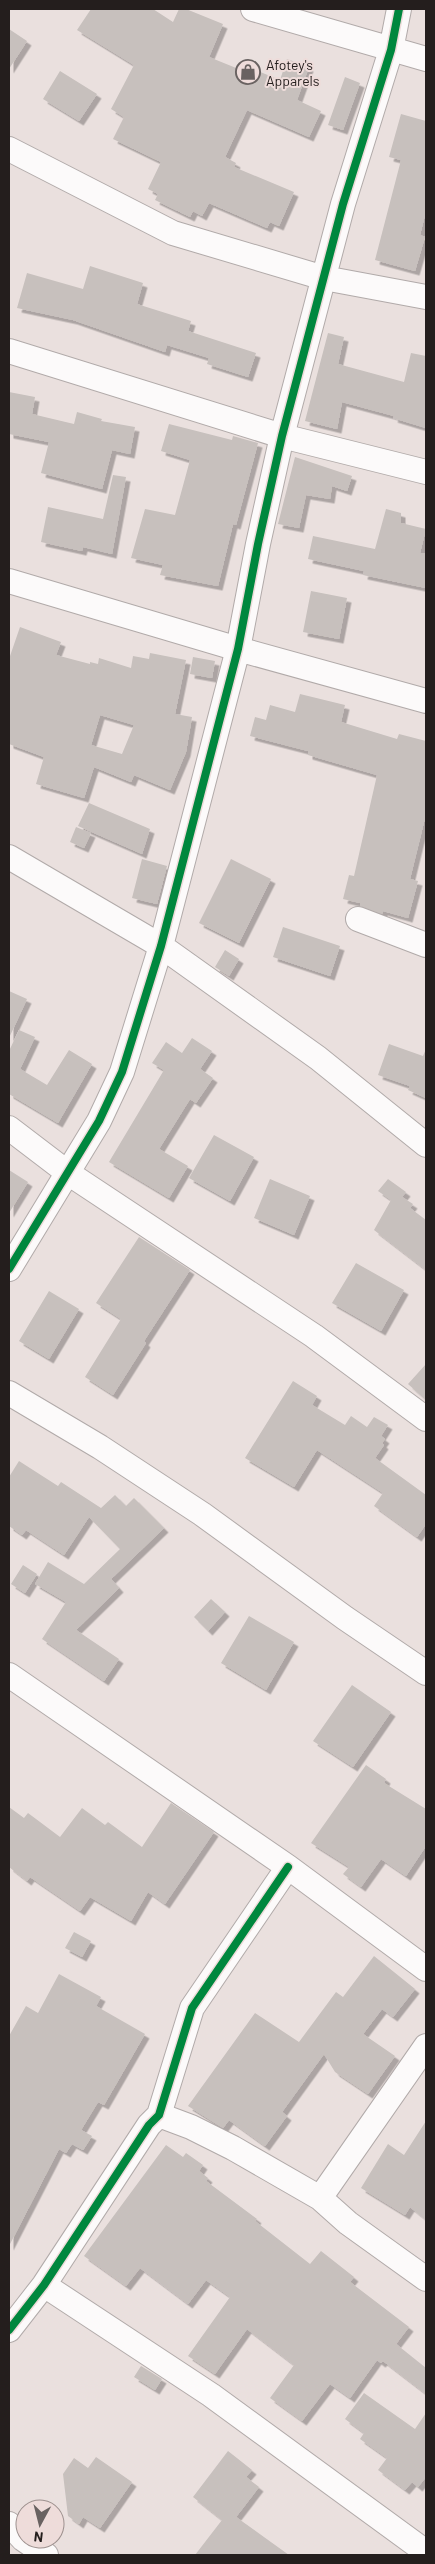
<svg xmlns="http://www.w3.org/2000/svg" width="435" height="2564" font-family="Barlow,sans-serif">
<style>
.building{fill:#c7c0bd;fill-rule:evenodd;filter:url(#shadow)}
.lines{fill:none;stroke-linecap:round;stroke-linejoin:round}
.minor-casing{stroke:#b1aaa9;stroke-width:26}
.minor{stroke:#fcfafa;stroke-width:24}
.cycleway-casing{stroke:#eedcda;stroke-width:11}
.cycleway{stroke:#00873e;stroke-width:8}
.labels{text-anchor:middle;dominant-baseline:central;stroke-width:4;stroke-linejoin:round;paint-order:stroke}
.poi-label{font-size:14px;fill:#241e1d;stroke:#eedcda;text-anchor:start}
</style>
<defs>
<filter id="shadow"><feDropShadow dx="4.5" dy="4.5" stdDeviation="0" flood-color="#0004"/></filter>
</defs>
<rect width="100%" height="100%" fill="#eae0de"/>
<path class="building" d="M91 9H153L173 22 179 9H186L223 24 209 57 246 72 248 67 280 80 287 59 309 67 297 100 321 111 309 137 247 110 225 157 236 163 234 167 294 192 279 226 270 222 267 228 209 203 202 216 193 211 190 217 155 200 158 194 148 189 161 162 113 139 124 117 111 109 134 65 77 30Z
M9 29 27 41 9 69Z
M60 71 97 94 79 121 43 99Z
M345 77 360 83 343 130 328 125Z
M401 114 426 121V211L420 235 425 237 415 271 375 260 401 160 389 157Z
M90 266 143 283 137 304 191 321 188 331 256 353 248 377 207 364 209 358 167 345 165 352 73 320 17 308 27 273 83 289Z
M328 333 344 337 338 364 404 382 411 353 426 356V428L393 418 394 416 342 402 337 429 305 421Z
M9 392 35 397 32 414 74 424 77 412 102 419 101 421 135 427 130 454 112 450 102 489 41 473 49 442 9 434Z
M169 424 232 440 233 436 258 443 236 525 233 524 218 586 160 575 163 565 131 558 145 509 175 515 190 460 161 451Z
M295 457 352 476 347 491 332 486 330 499 306 495 299 528 278 524Z
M113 475 126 477 112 554 83 547 82 551 41 542 48 507 103 519Z
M386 509 401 513V523L426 529 420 553H426V588L363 575 364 571 308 559 313 536 375 549Z
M311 591 347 598 339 639 303 632Z
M20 627 61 642 56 655 90 664V662L98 664 99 658 131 668 133 656 149 659 150 653 186 660 175 714 192 717 186 752 170 790 134 775 131 782 94 767 84 798 36 784 44 757 9 744V659ZM100 715 134 725 122 754 91 745Z
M193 657 215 661 212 678 190 674Z
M300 694 345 705 341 722 397 739 399 734 426 741V814L410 879 418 881 408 918 383 911 382 914 360 906V903L343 899 349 875 354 876 377 775 308 755V751L250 736 255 717 266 720 270 705 295 712Z
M89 803 150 829 142 854 78 826Z
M76 827 91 833 84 848 70 842Z
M142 859 167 866 157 904 132 898Z
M231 859 271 879 239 943 199 923Z
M283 927 340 946 330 976 273 957Z
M225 950 239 959 229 976 215 967Z
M9 991 27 999 9 1038Z
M19 1030 35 1037 20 1069 47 1085 69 1050 92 1064 58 1123 9 1094V1051Z
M192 1038 212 1051 200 1069 213 1078 196 1103 190 1099 159 1149 188 1166 169 1198 109 1162 164 1070 152 1063 166 1042 182 1053Z
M389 1044 423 1056 426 1049V1098L408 1090 410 1086 378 1075Z
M214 1135 254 1157 230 1201 189 1178Z
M9 1170 28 1182 9 1213Z
M270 1179 310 1196 294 1235 254 1218Z
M388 1179 406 1192 402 1197 413 1204 410 1208 426 1220V1270L374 1230 391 1200 378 1191Z
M139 1237 190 1270 144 1341 146 1343 113 1395 85 1377 121 1319 96 1303Z
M356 1263 404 1290 381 1331 332 1303Z
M49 1291 79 1309 49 1359 19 1341Z
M426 1364V1400L408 1384Z
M293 1381 317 1396 312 1405 345 1425 351 1416 367 1427 374 1417 388 1425 381 1436 385 1439 382 1443 384 1445 375 1458 426 1495V1524L417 1537 374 1506 383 1493 317 1450 294 1487 245 1458Z
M19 1461 58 1486 61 1482 101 1508 115 1495 126 1506 134 1498 164 1528 111 1579 119 1588 76 1630 119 1659 104 1681 42 1639 66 1602 35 1584 48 1562 84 1584 120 1549 89 1517 64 1555 26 1530 22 1535 9 1526V1477Z
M23 1565 37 1574 25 1593 11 1584Z
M211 1599 225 1612 208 1631 194 1617Z
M249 1616 294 1642 266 1690 221 1663Z
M352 1685 391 1712 353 1767 313 1741Z
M366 1765 386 1779 384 1783 426 1809V1846L406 1876 381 1859 361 1887 343 1874 349 1867 311 1843Z
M171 1803 214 1832 165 1904 148 1892 131 1921 90 1897 80 1911 30 1877 27 1881 9 1867V1807L24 1818 28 1813 60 1837 82 1808 105 1825 108 1822 142 1847Z
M74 1932 91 1941 82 1957 65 1948Z
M374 1956 415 1989 393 2017 382 2009 363 2034 395 2056 368 2094 335 2072 324 2054 282 2112 287 2116 265 2146 229 2120 223 2128 188 2106 255 2013 299 2042 336 1992 343 1997Z
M59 1974 101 1997 96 2006 145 2034 104 2105 98 2102 81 2130 92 2136 83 2150 72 2144 66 2153 59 2149 9 2246V2036L26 2006 38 2013Z
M426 2121V2220L410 2207 405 2215 361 2188 388 2144 404 2155Z
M166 2145 183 2157 186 2153 203 2165 199 2171 208 2178 206 2181 257 2219 255 2221 310 2264 321 2251 354 2277 350 2282 409 2327 396 2344 426 2368V2394L383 2361 381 2363 377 2360 350 2398 330 2384 302 2421 270 2398 294 2365 247 2329 215 2374 188 2356 230 2297 206 2280 188 2304 140 2268 126 2286 84 2256Z
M141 2366 162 2379 155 2390 134 2377Z
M364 2393 415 2429 426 2413V2477L418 2487 412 2482 405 2490 378 2470 387 2458 360 2439 364 2433 345 2419Z
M228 2451 252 2470 246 2477 259 2487 236 2517 289 2555H195L222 2520 193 2497Z
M96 2457 132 2482 100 2528 83 2517 79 2524 68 2516 63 2474 74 2458 88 2468Z"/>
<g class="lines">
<defs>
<path id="minor" d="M253 9 426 59
M9 149 173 233 324 278 426 297
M9 351 282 436 426 472
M9 581 238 649 426 701
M9 857 161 946 318 1058 426 1145
M358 919 426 945
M9 1128 68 1173 314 1336 426 1419
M9 1269 99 1121 122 1072 161 946 238 649 258 544 282 436 343 204 391 50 399 9
M9 1393 100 1447 202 1514 345 1618 426 1673
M9 1675 288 1867 426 1969
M159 2115 191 2127 233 2148 320 2198 348 2223 426 2279
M320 2198 426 2046
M44 2285 211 2395 426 2552
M9 2330 44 2285 149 2125 159 2115 192 2008 288 1867
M9 2524 23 2539 46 2555"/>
</defs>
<use href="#minor" class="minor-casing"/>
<use href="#minor" class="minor"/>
<defs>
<path id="cycleway" d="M9 1269 99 1121 122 1072 161 946 238 649 258 544 282 436 343 204 391 50 399 9
M9 2330 44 2285 149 2125 159 2115 192 2008 288 1867"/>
</defs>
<use href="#cycleway" class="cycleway-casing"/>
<use href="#cycleway" class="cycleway"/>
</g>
<defs>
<symbol id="shop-ring" viewBox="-11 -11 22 22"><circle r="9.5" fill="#eedcda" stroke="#696261" stroke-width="1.5"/><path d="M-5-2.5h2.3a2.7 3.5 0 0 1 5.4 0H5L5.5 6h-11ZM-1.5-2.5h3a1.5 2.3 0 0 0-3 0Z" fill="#696261"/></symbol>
</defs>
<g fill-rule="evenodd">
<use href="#shop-ring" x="234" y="58" width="28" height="28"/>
</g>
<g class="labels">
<g class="poi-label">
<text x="266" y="64">Afotey's<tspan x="266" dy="16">Apparels</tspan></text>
</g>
</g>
<rect width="435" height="2564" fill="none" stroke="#241e1d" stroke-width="20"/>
<g transform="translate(40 2524) rotate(187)"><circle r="24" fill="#eedcda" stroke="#9d908e"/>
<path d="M0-4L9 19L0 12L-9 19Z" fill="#696261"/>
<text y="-8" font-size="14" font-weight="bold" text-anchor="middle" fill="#241e1d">N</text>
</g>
</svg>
